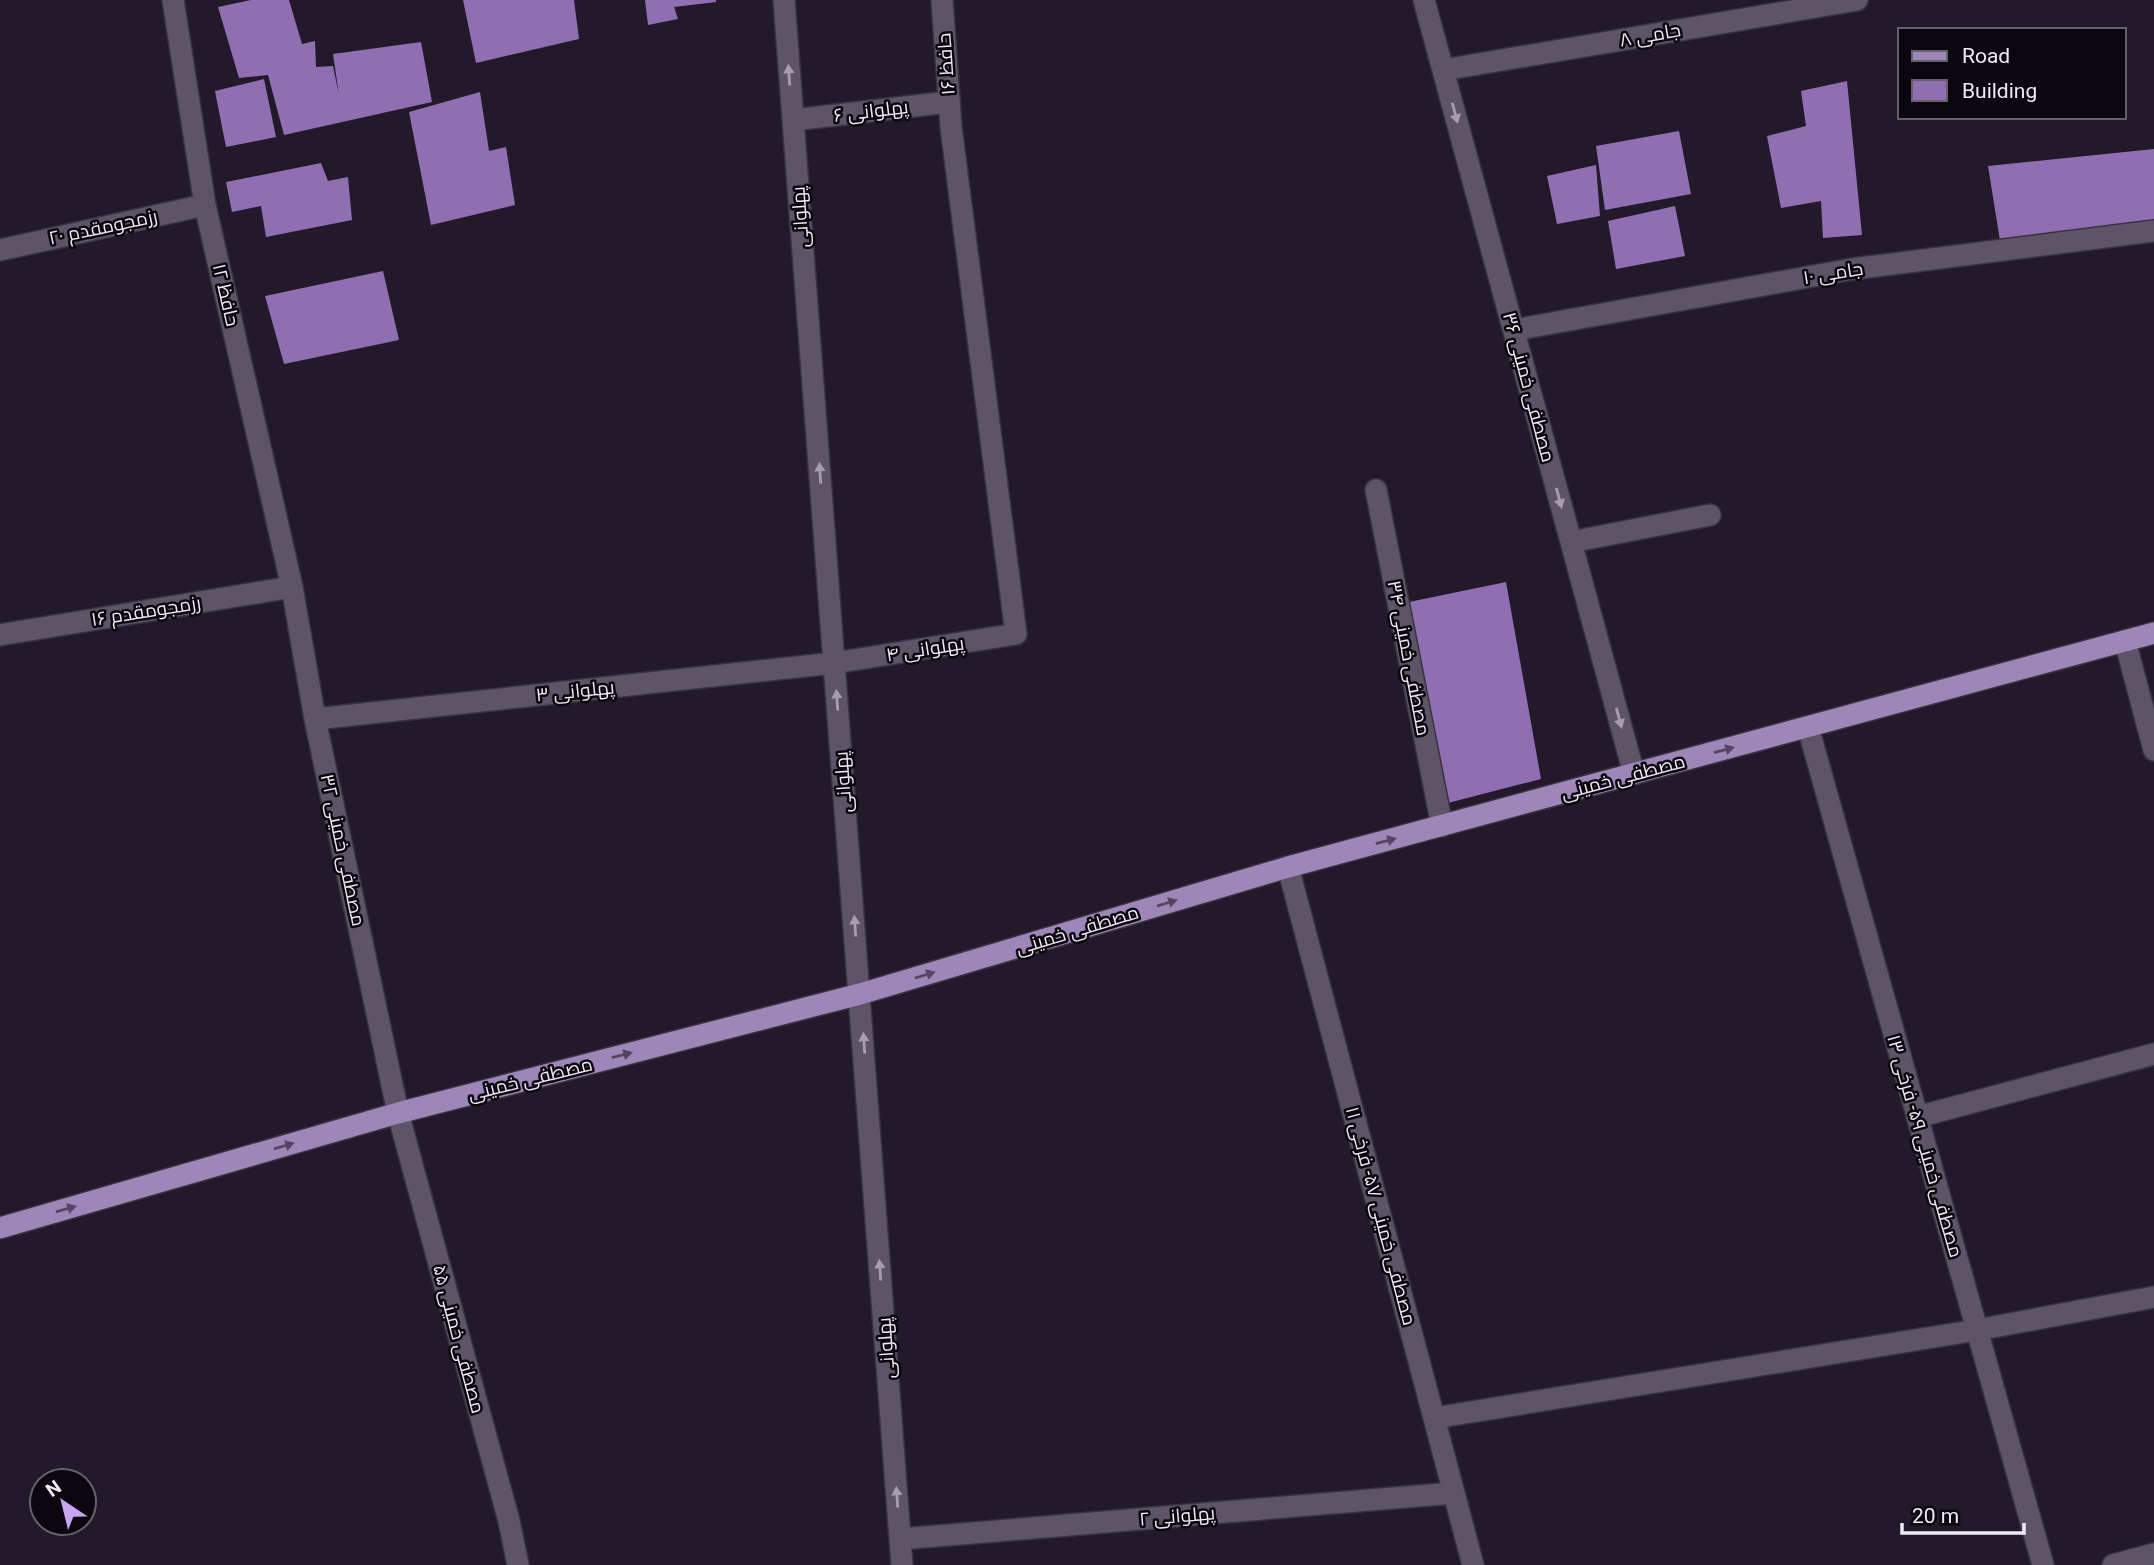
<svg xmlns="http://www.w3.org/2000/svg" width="2154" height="1565" font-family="Roboto,Cairo,sans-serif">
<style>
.building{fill:#8f6fb2}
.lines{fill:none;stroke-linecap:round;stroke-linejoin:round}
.minor-casing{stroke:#393340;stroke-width:24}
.major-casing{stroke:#393340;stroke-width:24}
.minor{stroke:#5d5468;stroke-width:21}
.major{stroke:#9e86b8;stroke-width:21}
.oneway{fill:#a69eae}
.oneway2{fill:#544663}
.labels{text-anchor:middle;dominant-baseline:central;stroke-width:5;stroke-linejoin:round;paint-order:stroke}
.street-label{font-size:19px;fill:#eee9f4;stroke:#0a070e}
</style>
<rect width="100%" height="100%" fill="#221a2b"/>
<path class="building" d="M251 0H289L302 44 315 41 316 67 333 66 339 95 333 54 421 42 432 102 284 135 268 75 239 78 218 7Z
M463 0H574L579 39 476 63Z
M645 0H716V2L674 7 678 19 648 25Z
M264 79 276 137 226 147 215 91Z
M1847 81 1862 235 1823 238 1821 201 1781 208 1767 136 1806 126 1801 91Z
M480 92 489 151 506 147 515 205 431 225 409 112Z
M1679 131 1691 194 1605 210 1596 146Z
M2154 149V228L2001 247 1988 166Z
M321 163 328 181 348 177 352 220 266 237 261 206 232 212 226 182Z
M1596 165 1600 216 1557 224 1547 176Z
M1675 206 1685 256 1616 269 1608 221Z
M383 271 399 340 284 364 265 296Z
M1506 582 1541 779 1444 804 1409 602Z"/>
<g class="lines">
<defs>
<path id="minor" d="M173 0 205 205 292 587 315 719 398 1113 509 1521 518 1565
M784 0 902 1565
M1424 0 1634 774
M1443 70 1857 0
M793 120 949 102
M0 250 205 205
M1514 330 1852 269 2154 231
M1376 490 1442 826
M1571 542 1710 515
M0 635 292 587
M2125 641 2154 750
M315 719 834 663 1016 634 951 127 942 0
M1808 727 2043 1565
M1288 867 1473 1565
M1917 1117 2154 1054
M1434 1418 1977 1330 2154 1297
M900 1539 1454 1493
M2113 1565 2154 1554"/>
<path id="major" d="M0 1228 398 1113 860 994 1288 867 2154 633"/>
</defs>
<use href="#minor" class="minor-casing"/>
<use href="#major" class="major-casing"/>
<use href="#minor" class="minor"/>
<use href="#major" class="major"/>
</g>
<defs><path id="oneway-solid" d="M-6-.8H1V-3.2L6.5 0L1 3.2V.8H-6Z" transform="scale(1.75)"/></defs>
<g class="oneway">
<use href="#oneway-solid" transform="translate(789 75) rotate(-94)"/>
<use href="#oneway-solid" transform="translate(1455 113) rotate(75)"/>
<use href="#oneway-solid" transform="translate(820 473) rotate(-94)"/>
<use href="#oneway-solid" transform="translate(1559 498) rotate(75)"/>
<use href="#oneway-solid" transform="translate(837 700) rotate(-94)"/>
<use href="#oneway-solid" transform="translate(1619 718) rotate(75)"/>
<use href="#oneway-solid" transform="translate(855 926) rotate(-94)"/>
<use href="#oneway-solid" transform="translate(864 1043) rotate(-94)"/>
<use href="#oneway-solid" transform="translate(880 1270) rotate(-94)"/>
<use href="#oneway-solid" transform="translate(897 1497) rotate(-94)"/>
</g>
<g class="oneway2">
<use href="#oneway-solid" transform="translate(1724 750) rotate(-15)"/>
<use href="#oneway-solid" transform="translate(1386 841) rotate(-15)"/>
<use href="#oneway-solid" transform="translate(1167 903) rotate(-17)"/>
<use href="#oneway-solid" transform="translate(925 975) rotate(-17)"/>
<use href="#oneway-solid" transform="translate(622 1055) rotate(-14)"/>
<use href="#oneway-solid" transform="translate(284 1146) rotate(-16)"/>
<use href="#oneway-solid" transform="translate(66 1209) rotate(-16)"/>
</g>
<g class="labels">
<g class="street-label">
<text transform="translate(1650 35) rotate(-10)">جامی ۸</text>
<text transform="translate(946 64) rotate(-94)">حافظ ۱۶</text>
<text transform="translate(871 111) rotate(-7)">پهلوانی ۶</text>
<text transform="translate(800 217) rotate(-94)">پهلوانی</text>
<text transform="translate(103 227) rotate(-12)">رزمجومقدم ۲۰</text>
<text transform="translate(1833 273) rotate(-9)">جامی ۱۰</text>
<text transform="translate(226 295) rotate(77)">حافظ ۱۲</text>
<text transform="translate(1529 387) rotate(75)">مصطفی خمینی ۳۶</text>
<text transform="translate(146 611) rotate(-9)">رزمجومقدم ۱۶</text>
<text transform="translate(925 649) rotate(-9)">پهلوانی ۴</text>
<text transform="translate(1409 658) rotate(79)">مصطفی خمینی ۳۴</text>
<text transform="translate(575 691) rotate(-6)">پهلوانی ۳</text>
<text transform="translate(1623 777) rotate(-15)">مصطفی خمینی</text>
<text transform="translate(843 782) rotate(-94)">پهلوانی</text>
<text transform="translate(343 850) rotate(78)">مصطفی خمینی ۳۲</text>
<text transform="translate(1077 930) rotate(-17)">مصطفی خمینی</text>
<text transform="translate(530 1079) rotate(-14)">مصطفی خمینی</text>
<text transform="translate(1925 1146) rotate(74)">مصطفی خمینی ۵۹- فرخی ۱۳</text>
<text transform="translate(1381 1216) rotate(75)">مصطفی خمینی ۵۷- فرخی ۱۱</text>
<text transform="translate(459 1339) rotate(75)">مصطفی خمینی ۵۵</text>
<text transform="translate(886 1348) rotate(-94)">پهلوانی</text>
<text transform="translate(1177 1516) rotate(-5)">پهلوانی ۲</text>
</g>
</g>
<rect x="1898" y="28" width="228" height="91" fill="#0a070e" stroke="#65616a" stroke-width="2"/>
<rect x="1912" y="51" width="35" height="10" fill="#9e86b8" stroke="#65616a" stroke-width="2"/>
<text x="1962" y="63" font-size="21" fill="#eee9f4">Road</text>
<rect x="1912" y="80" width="35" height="21" fill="#8f6fb2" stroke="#65616a" stroke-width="2"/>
<text x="1962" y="98" font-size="21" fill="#eee9f4">Building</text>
<g transform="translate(63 1502) rotate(325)"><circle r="33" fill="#0a070e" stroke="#65616a" stroke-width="2"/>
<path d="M0-5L12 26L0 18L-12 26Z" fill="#c8a5ee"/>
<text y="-10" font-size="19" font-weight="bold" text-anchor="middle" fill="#eee9f4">N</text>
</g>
<path d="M1902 1523v10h122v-10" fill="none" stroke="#eee9f4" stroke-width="3.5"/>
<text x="1912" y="1523" font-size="21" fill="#eee9f4" stroke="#0a070e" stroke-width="5" paint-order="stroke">20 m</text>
</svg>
